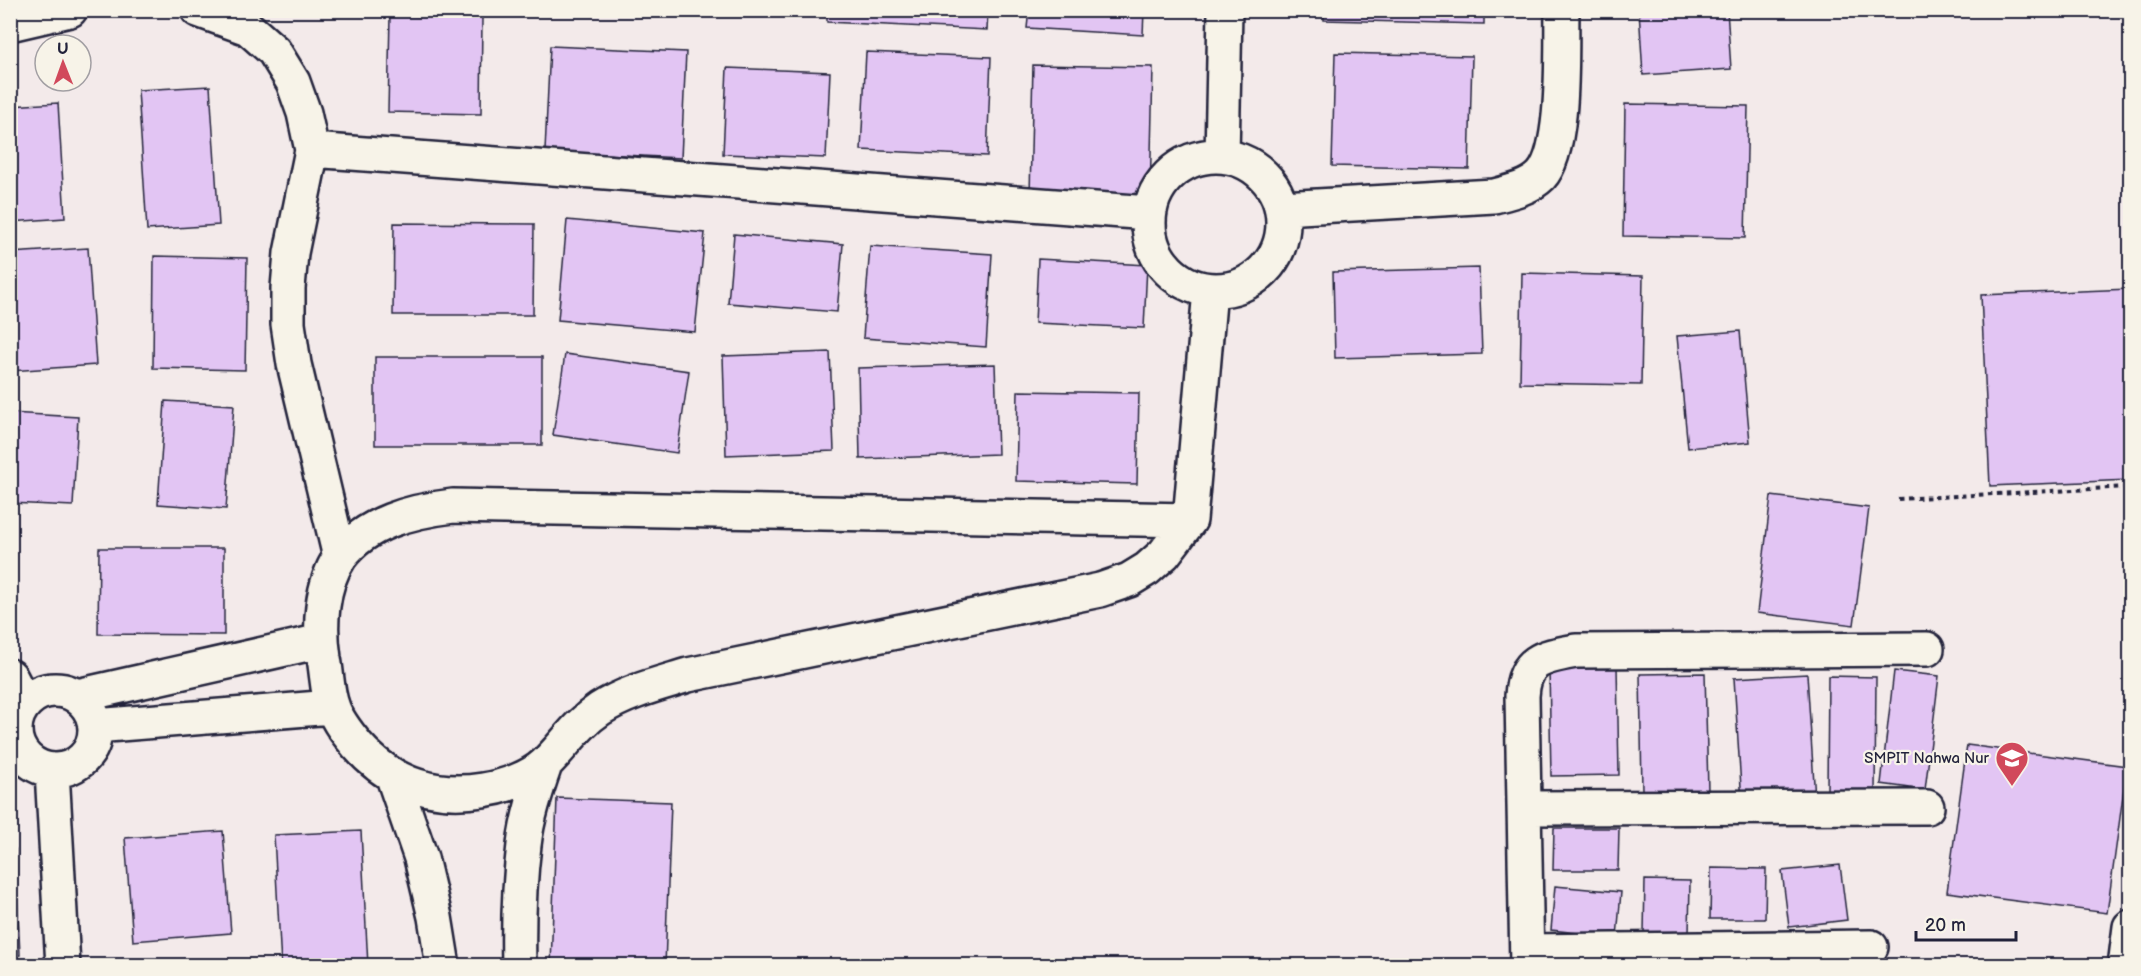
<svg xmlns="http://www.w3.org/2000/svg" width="2141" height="976" font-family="'Balsamiq Sans',sans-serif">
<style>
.building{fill:#e2c5f3;stroke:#22223b;stroke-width:1.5}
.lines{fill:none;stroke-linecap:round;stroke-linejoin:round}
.minor-casing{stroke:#22223b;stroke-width:38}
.path{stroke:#22223b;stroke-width:4;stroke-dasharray:4.5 4.5;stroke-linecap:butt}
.minor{stroke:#f7f3e8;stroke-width:33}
.labels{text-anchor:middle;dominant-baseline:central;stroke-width:4.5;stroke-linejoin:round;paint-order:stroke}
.poi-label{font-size:15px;fill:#22223b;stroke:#f7f3e8;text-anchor:end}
</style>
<rect width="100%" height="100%" fill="#f3eaea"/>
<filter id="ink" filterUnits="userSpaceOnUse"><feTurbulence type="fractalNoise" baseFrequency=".0167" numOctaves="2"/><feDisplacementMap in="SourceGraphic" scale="12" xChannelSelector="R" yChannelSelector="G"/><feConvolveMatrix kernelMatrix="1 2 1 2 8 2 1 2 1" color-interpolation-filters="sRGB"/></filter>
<g filter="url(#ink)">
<path class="building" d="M827 10H988L987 30 827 22Z
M1029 10H1144L1143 35 1027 28Z
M1324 10H1484V24L1324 20Z
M1639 10H1727L1731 69 1643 75Z
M390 16 482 17 481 114 388 112Z
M550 46 686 52 681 158 545 151Z
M866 52 991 57 987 156 861 150Z
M1335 53 1472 56 1469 169 1332 166Z
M1033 65 1153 67 1150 198 1030 195Z
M727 68 830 72 826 158 723 154Z
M210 86 219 225 147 230 138 90Z
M58 103 65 218 10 222V106Z
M1625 104 1748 106 1745 238 1623 236Z
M567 220 705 233 695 332 558 320Z
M394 223 534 224 533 315H393Z
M734 234 843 244 837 312 728 303Z
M870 246 992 254 986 347 863 338Z
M88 248 96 365 10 371V253Z
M154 256 247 258 245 370 153 368Z
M1038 259 1147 265 1144 328 1035 323Z
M1479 268 1482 354 1335 358 1333 272Z
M1522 273 1643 276 1641 385 1520 383Z
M2130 289V480L1990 486 1981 295Z
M1740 331 1750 442 1688 448 1677 336Z
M830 352 834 451 726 455 723 356Z
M565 354 689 371 677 453 553 435Z
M375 357H542V445H375Z
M995 364 998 454 860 459 858 368Z
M1018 391 1139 393 1137 484 1016 481Z
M165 401 234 405 226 509 158 504Z
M10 413 78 417 73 506 10 503Z
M1771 496 1869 508 1854 625 1757 613Z
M99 548H224V635L98 634Z
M1617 666 1619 775 1551 776 1549 668Z
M1894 671 1939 676 1925 790 1881 784Z
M1705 673 1708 790 1642 791 1640 674Z
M1807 674 1815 799 1742 803 1734 678Z
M1828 676 1876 677 1875 793H1827Z
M1967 745 2127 766 2107 913 1947 892Z
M557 798 671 802 665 966H551Z
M1554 828H1619L1618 870H1553Z
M223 831 231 933 133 941 125 838Z
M361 831 368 966H281L274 835Z
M10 849H15L20 955 10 956Z
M1840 865 1847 920 1789 927 1782 871Z
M1711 868 1766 869 1765 919H1710Z
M1645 880 1690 881 1689 934 1644 933Z
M1555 886 1621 892 1617 937 1551 930Z"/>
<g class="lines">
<defs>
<path id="minor" d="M198 10 248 28 274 51 293 82 304 113 312 150 291 253 288 288V324L294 364 340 557
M10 24 70 10
M312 150 1149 213
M1222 156 1225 10
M1149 223a67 67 0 1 1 134 0a67 67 0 1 1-134 0Z
M1282 208 1494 196C1510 192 1529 188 1541 176 1566 149 1561 48 1562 10
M1190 520 453 506C412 511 366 522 340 557 321 585 319 626 324 658 327 674 327 693 333 708 338 722 348 734 357 745 391 784 433 798 483 790 504 787 530 778 545 764 565 745 576 725 600 709 626 692 659 684 688 675L1100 590 1129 580 1147 569 1164 554 1190 520 1210 290
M10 676 24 703
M15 730a40 40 0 1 1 80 0a40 40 0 1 1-80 0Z
M77 696 321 641
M95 726 332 707
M52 771 63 966
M393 777 421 858 435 917 443 966
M1525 808 1927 807
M1527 951 1871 947
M519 966C518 925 519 885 524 845 527 818 536 791 545 765
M1527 966 1522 696C1524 659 1543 657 1576 651L1927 649
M2125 966 2130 927"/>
</defs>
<use href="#minor" class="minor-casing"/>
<path class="path" d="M1898 499 2130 487"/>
<use href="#minor" class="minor"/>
</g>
</g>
<defs>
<symbol id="school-pin" viewBox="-11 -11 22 30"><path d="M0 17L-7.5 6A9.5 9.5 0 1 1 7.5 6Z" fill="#d1495b" stroke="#f7f3e8"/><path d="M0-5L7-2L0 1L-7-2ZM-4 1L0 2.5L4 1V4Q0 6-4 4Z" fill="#fff"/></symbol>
</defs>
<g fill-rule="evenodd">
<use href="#school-pin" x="1993" y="739" width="38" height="52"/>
</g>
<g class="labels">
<g class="poi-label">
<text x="1989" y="758">SMPIT Nahwa Nur</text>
</g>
</g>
<rect width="2141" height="976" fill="none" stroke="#f7f3e8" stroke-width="36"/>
<rect x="18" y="18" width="2105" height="940" fill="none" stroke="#22223b" stroke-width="2" filter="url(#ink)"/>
<g transform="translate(63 63) rotate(359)"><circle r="28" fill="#f7f3e8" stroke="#a29fa3" stroke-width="1.5"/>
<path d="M0-4.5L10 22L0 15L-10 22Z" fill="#d1495b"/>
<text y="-9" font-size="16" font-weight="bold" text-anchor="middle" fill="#22223b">U</text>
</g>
<path d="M1916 931v9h100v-9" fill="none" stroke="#22223b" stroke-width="3"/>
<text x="1925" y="931" font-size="18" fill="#22223b" stroke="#f7f3e8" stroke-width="4.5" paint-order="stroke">20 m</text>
</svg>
